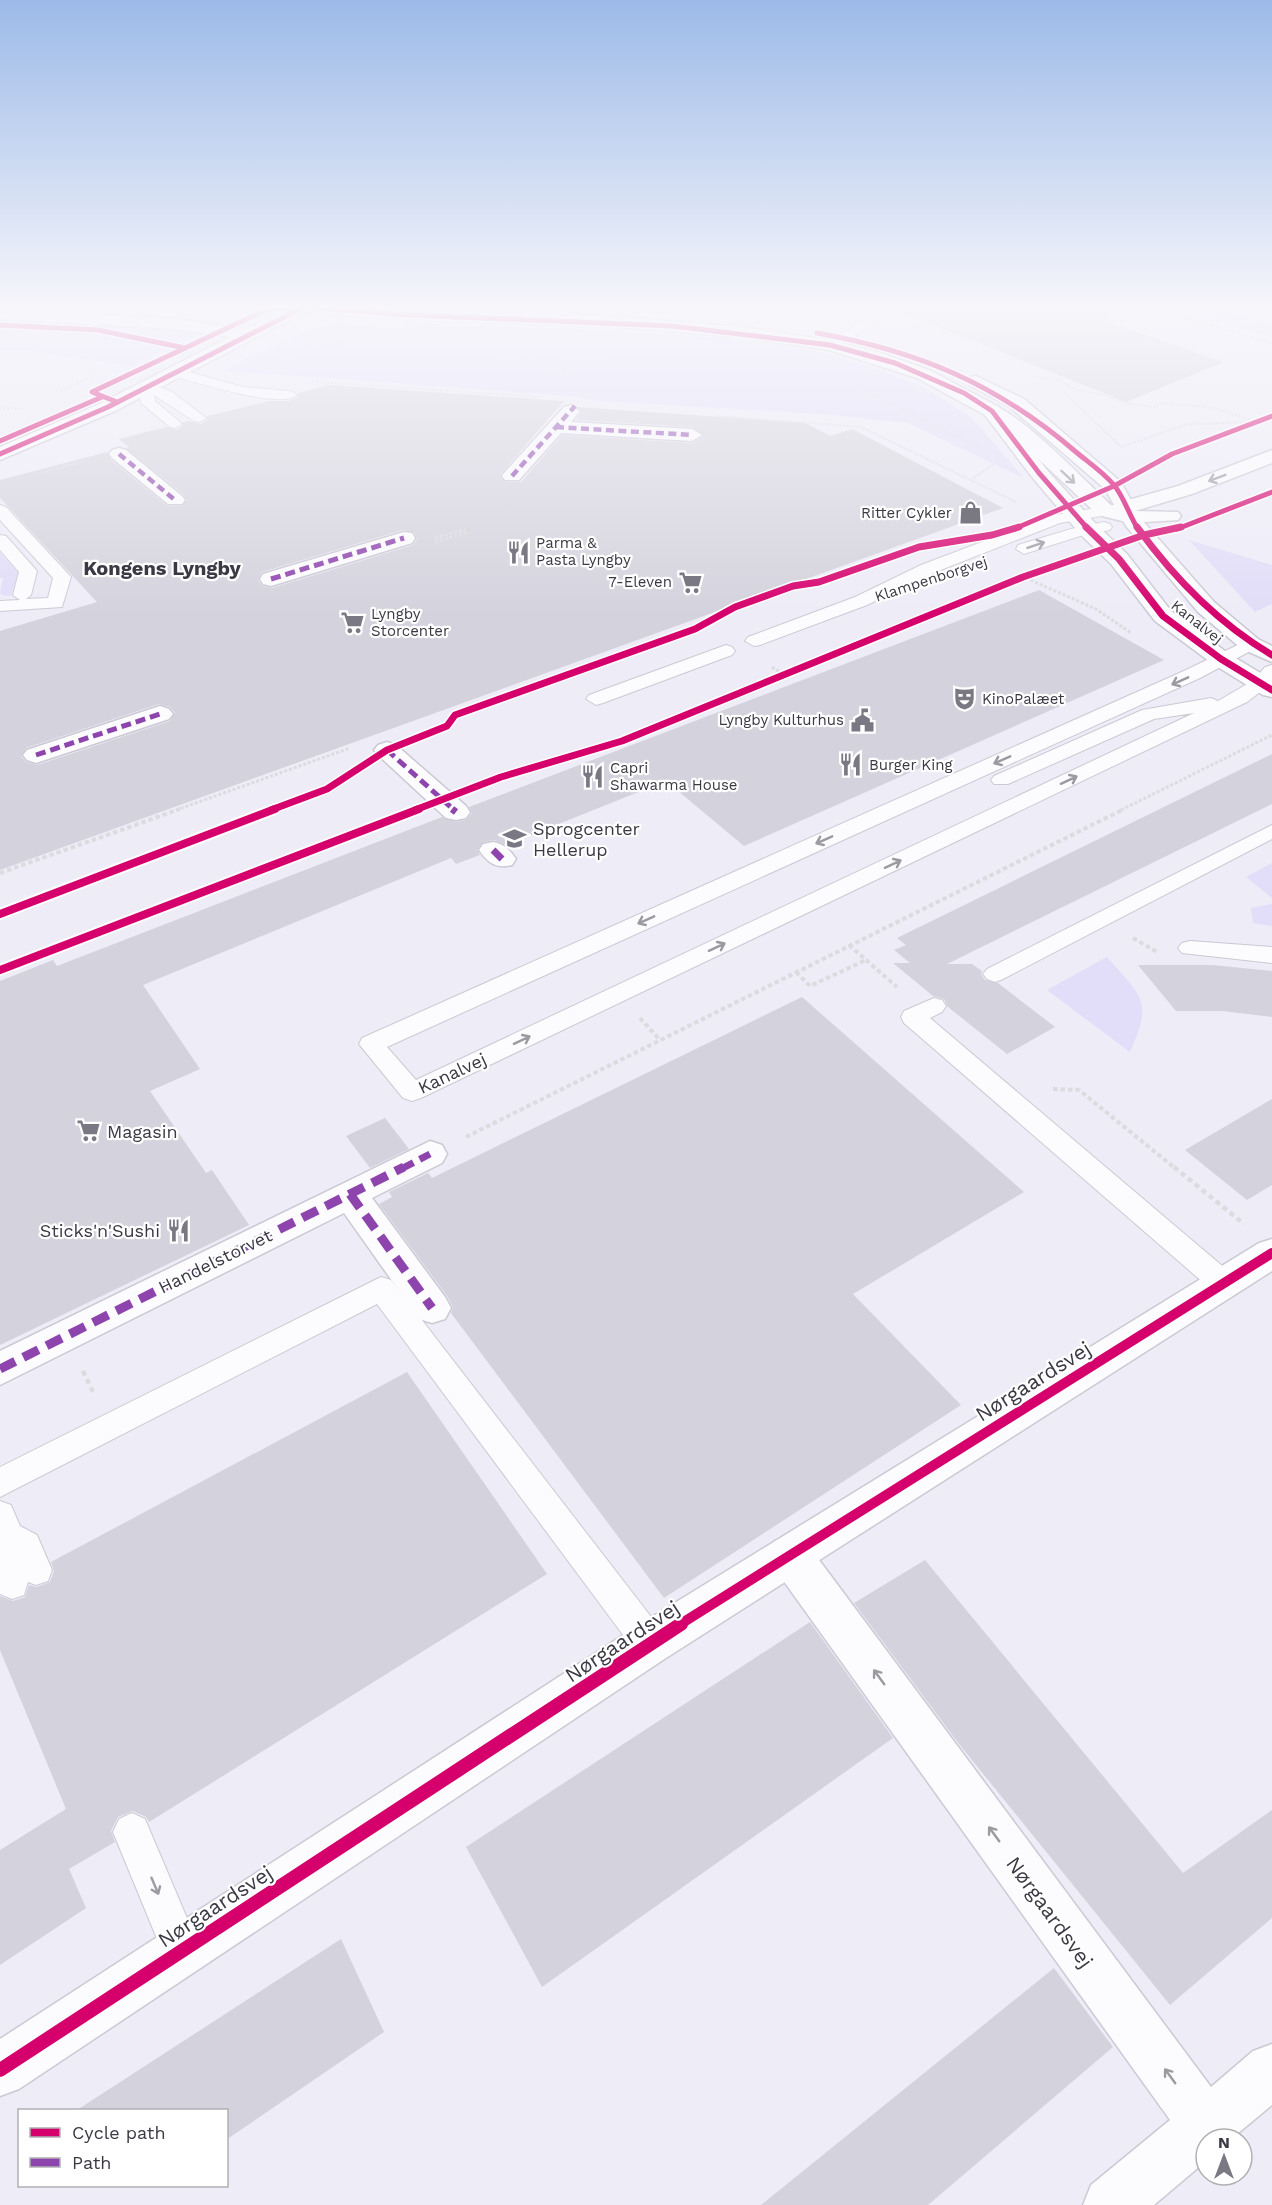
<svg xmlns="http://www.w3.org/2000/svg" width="1272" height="2205" font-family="'Work Sans',sans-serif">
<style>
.green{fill:#e2ddf8}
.building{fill:#d4d2dc;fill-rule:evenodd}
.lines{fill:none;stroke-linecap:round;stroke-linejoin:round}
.lane-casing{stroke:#cbc9d3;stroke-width:2}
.street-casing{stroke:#cbc9d3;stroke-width:3}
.secondary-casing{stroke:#cbc9d3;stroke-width:3}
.path-far3{stroke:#dcdbdf;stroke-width:2;stroke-dasharray:2 1.5;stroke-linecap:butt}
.path-far2{stroke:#dcdbdf;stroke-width:3;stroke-dasharray:3 2;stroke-linecap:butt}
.path-far1{stroke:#dcdbdf;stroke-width:4;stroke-dasharray:4.5 3;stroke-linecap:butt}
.path{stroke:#dcdbdf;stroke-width:4.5;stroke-dasharray:5 4;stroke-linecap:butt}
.lane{fill:#fcfcfe;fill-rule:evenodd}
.street{fill:#fcfcfe;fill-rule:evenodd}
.secondary{fill:#fcfcfe;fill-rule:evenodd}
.rail{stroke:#d4d4d8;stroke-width:2;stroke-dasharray:5 2;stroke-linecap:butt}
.quiet-far3{stroke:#8e44ad;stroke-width:4.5;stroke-dasharray:8 4.5;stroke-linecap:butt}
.quiet-far2{stroke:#8e44ad;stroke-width:5;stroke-dasharray:10 5;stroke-linecap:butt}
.quiet-far1{stroke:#8e44ad;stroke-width:7;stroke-dasharray:14 7;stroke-linecap:butt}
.quiet{stroke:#8e44ad;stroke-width:9;stroke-dasharray:17 9;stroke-linecap:butt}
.cycleway-far4-casing{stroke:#fff;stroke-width:8}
.cycleway-far3-casing{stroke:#fff;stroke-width:10}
.cycleway-far2-casing{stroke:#fff;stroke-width:12}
.cycleway-far1-casing{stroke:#fff;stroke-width:14}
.cycleway-casing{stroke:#fff;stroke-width:17}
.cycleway-far4{stroke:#d6006c;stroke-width:5}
.cycleway-far3{stroke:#d6006c;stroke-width:7}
.cycleway-far2{stroke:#d6006c;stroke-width:8}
.cycleway-far1{stroke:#d6006c;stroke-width:10}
.cycleway{stroke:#d6006c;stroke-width:14}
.oneway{stroke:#9c9aa1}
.labels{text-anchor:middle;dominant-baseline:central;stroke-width:4.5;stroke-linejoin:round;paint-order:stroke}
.far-poi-label{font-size:15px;fill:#3b3944;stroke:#fff;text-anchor:start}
.far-street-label{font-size:15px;fill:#3b3944;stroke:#fff}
.poi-label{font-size:18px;fill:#3b3944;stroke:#fff;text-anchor:start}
.street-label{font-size:18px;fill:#3b3944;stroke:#fff}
.far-district-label{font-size:20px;font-weight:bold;fill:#3b3944;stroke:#fff}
.near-street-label{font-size:21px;fill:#3b3944;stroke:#fff}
</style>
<rect width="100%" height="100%" fill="#eeecf7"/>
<path class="green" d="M1171 306 1237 309 1240 315 1272 327V337Z
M0 319 147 327 201 333 132 366 29 351 0 350Z
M340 323 388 329 424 324 608 330 730 339 816 351 865 365 924 387 972 418 1024 478 908 423 820 414 598 401 570 396 226 371V369L310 329Z
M1189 540 1272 565V604L1255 612Z
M0 553 18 573 11 596 2 595 0 592 3 578H0Z
M1272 863V898L1246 877Z
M1272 904V926L1253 923 1251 908Z
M1107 957C1141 997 1154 999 1130 1052L1047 990Z"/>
<path class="building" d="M905 306H1124L1102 320 1224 362 1126 402 899 311Z
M329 385 564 401 500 475 505 482H521L562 435 692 443 704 436 692 427 576 420 582 411 577 407 805 423 831 436 852 429 1003 508 0 870V631L97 602 0 498V480L107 452 111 460 167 506H182L187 500 183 494 126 448 129 447 119 439 166 427 176 430 183 426V422L189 421 200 424 207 420V416L269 401H289L298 397V393ZM403 530 414 532 417 539 413 545 272 588 262 586 258 580 262 572ZM159 704 170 707 175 713 170 721 37 765 26 762 21 756 26 748Z
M1039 590 1164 660 744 846 666 781 506 845 494 840 483 842 477 850 480 855 456 864 451 858 143 985 200 1069 150 1091 206 1173 212 1170 249 1225 0 1345V981L53 960 57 966 442 817 456 822 466 820 472 813 469 807Z
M1272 754V804L947 964H972L982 971 981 974 985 980 998 983 1055 1027 1007 1054 948 1007 944 999 933 996 893 963H910L894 950 906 945 897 938Z
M1138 965H1212L1272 971V1017L1223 1011H1176Z
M802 997 1024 1192 853 1294 961 1405 664 1598 451 1313 453 1307 447 1296 379 1204 392 1197 389 1192 428 1173 432 1178Z
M1272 1099V1185L1247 1200 1185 1150Z
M385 1118 409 1149 370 1168 346 1136Z
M407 1372 547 1574 149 1822 146 1817 133 1811 118 1817 111 1831 115 1842 69 1869 86 1908 0 1965V1850L66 1809 0 1650V1596L13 1601 25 1597 29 1585 37 1587 50 1582 54 1571 51 1562Z
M925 1560 1183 1873 1272 1810V1918L1170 2005 959 1744 854 1603Z
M810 1622 893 1738 542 1987 466 1847Z
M341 1939 384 2032 226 2140V2110H77Z
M1054 1968 1113 2047 928 2205H761Z"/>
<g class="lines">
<defs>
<path id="lane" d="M887 306H903L835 348 830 349 823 345Z
M175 368 243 387 290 391 297 395C283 410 191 381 170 375L168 372Z
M146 382 172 392 206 418 199 422 194 421 154 395 155 401 182 424 175 428 170 427 141 403 139 386Z
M1125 503 1131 505 1133 508 1131 511 1060 523 933 573 867 605 760 645 754 646 745 641 748 637 855 597 921 565 1050 516Z
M0 505 6 507 71 577 62 607 0 611V601L20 600 13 595 19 572 0 550V535L6 536 37 571 31 595 26 599 48 598 53 578 0 520Z
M1104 522 1110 524 1112 527 1110 530 1080 536 1024 554 1016 549 1018 545 1071 529Z
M1250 639 1256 640 1259 644 1256 648 1200 678 387 1047 416 1080 1194 713 1154 719 1008 784H994L991 780 994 776 1142 710 1211 698 1218 701 1254 680 1265 667 1272 665V683L1247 702 421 1098 412 1101 403 1098 359 1044 362 1038 1186 670Z
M726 645 732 647 735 651 732 655 603 703 596 705 586 699 589 695Z
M1272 825V839L1003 979 995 982 987 979 983 974 987 969Z
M1190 941 1272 947V963L1182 953 1178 948 1182 943Z
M934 998 942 1000 946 1006 942 1012 930 1018 1233 1275 1237 1283 1233 1291 1223 1294 1213 1291 904 1023 901 1017 904 1011Z
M381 1277 391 1280 662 1631 667 1643 662 1655 650 1659 638 1655 377 1304 0 1497V1467Z
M0 1501 11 1505 20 1526 37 1535 52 1570 48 1581 36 1585 28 1582 24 1595 12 1599 0 1594Z
M132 1813 145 1819 200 1949 195 1963 181 1968 167 1963 113 1832 119 1819Z"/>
<path id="street" d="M0 309 176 319 251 330 260 335 251 340 176 329 0 319Z
M571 405 580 411 571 422 692 429 702 435 692 441 561 433 519 480H505L502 476 505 472 564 407Z
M992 405C1020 412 1088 484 1112 506L1128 510 1122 505 1125 501 1178 486 1272 450V463L1192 494 1135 511 1178 512 1181 516 1178 520 1130 523 1098 515 1016 438 985 415 983 411 985 407Z
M119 448 126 450 182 496 185 500 182 504H168L112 458 109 454 112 450Z
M404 532 412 533 415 538 412 543 271 586 263 584 260 579 263 574Z
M160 706 169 709 173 714 169 719 36 763 27 760 23 755 27 750Z
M387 742 396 745 466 806 470 812 466 818 456 820 446 818 378 755 374 750 378 745Z
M493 842C504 844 510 850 516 859L512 865C496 869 488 863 479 850L483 844Z
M430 1141 442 1145 447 1154 442 1163 372 1198 445 1297 451 1308 445 1319 432 1323 419 1319 344 1213 0 1385V1351Z
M790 1536 805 1541 1211 2087 1253 2051 1272 2044V2105L1231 2139H1206V2161L1154 2205H1083L1091 2185 1170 2120 775 1569 769 1555 775 1541Z"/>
<path id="secondary" d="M290 306H364L608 316 741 327 830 340 878 352 929 370 999 407 1046 469 1097 525 1127 554 1171 611 1229 654 1272 680V697L1263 695 1213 664 1155 621 1111 564 1081 535 1032 477 985 415 917 378 829 350 741 337 608 326 410 320 305 312 115 411 0 460V447L101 403Z
M976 376 1024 399 1121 482 1142 520 1214 602 1258 639 1272 646V662L1242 649 1198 612 1126 526 1105 489 1010 407 970 385 967 381 970 377Z
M1272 1239V1271L666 1658 19 2089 0 2096V2039L634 1628 1259 1243Z"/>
</defs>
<use href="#lane" class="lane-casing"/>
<use href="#street" class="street-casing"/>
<use href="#secondary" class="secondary-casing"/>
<path class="path-far3" d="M915 325 997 346 983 352
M478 349 530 356 611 353
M279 355 345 342
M552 355 569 382
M1036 377 1060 380 1076 390 1100 394 1129 404 1155 407 1161 403 1215 408 1257 422
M317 382 540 397
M859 388 979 448
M61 391 95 375
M1065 393 1121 447
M0 408 23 409
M717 416 861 427 1016 502
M1121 447 1187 424 1255 422
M36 474 86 461
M971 480 994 464"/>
<path class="path-far2" d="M435 538 466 529
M435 542 469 532
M1026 578 1096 609 1131 633
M772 667 785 675
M176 810 350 748
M1121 810 1272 735"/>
<path class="path-far1" d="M0 873 180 809
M1133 938 1157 952
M849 945 897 987
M796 972 810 986 866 960
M640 1018 660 1040
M1053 1089 1079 1090 1176 1169
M466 1137 1124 809"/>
<path class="path" d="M1174 1167 1244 1224
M83 1371 94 1394"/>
<use href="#lane" class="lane"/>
<use href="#street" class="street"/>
<use href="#secondary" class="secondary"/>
<path class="rail" d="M1149 306 1272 344"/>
<path class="quiet-far3" d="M556 427 692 435
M119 454 175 500
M512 476 575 406"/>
<path class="quiet-far2" d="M271 579 404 538
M387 750 454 810
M36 755 160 714"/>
<path class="quiet-far1" d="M452 809 456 812
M493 850 502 859
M401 1169 430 1154"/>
<path class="quiet" d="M350 1194 432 1308
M0 1369 404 1167"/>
<defs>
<path id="cycleway-far4" d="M270 309 304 307 410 315 672 326 830 345 895 363 964 393 992 411 1039 473 1088 529
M0 325 98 330 185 348
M817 333C918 351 997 384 1076 452 1088 462 1103 472 1114 485 1124 497 1129 515 1138 529
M117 402 92 392 274 306
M0 441 102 397
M0 454 108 407 296 311
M1014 529 1114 486 1172 454 1272 416
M1177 529 1272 492"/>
<path id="cycleway-far3" d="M1086 527 1119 559 1163 616 1221 659 1272 690
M1137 527C1174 578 1218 623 1272 655
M271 810 327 789 387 750 447 726 455 715 695 629 735 607 793 586 819 582 919 547 992 535 1019 527
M415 810 501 777 622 741 1023 577 1144 535 1181 527"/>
<path id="cycleway-far2" d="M0 914 275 809
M0 970 419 809"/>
<path id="cycleway-far1" d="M679 1625 1272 1253"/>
<path id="cycleway" d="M0 2070 681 1624"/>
</defs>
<use href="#cycleway-far4" class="cycleway-far4-casing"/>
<use href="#cycleway-far3" class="cycleway-far3-casing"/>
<use href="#cycleway-far2" class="cycleway-far2-casing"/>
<use href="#cycleway-far1" class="cycleway-far1-casing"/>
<use href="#cycleway" class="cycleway-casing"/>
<use href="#cycleway-far4" class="cycleway-far4"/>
<use href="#cycleway-far3" class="cycleway-far3"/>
<use href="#cycleway-far2" class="cycleway-far2"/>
<use href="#cycleway-far1" class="cycleway-far1"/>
<use href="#cycleway" class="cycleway"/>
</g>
<defs><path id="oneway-shaft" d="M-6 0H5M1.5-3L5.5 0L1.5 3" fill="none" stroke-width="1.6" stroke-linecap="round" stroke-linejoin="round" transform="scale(1.5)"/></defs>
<g class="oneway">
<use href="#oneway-shaft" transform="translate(1068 477) rotate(43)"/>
<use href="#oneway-shaft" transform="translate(1217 478) rotate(159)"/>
<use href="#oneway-shaft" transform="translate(1036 545) rotate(-18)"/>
<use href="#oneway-shaft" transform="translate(1180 681) rotate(156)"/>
<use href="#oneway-shaft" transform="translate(1002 760) rotate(156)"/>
<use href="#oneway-shaft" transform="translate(1069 780) rotate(-25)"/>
<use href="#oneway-shaft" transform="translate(824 840) rotate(156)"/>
<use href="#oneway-shaft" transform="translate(893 864) rotate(-25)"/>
<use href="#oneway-shaft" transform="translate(646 920) rotate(156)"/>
<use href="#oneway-shaft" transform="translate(717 947) rotate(-25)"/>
<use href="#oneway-shaft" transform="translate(522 1040) rotate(-25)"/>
<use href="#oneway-shaft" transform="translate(879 1677) rotate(-126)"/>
<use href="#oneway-shaft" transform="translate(994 1834) rotate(-126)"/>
<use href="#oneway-shaft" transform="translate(155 1886) rotate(67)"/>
<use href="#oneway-shaft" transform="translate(1170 2076) rotate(-126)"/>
</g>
<linearGradient id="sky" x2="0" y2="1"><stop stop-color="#9cbae8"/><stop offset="0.5" stop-color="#f7f6fb"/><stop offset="1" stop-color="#f7f6fb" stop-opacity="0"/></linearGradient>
<rect width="1272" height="615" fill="url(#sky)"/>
<defs>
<symbol id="shop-bare" viewBox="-9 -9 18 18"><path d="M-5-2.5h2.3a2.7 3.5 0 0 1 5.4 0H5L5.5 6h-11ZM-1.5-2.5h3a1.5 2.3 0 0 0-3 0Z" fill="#7a7883" stroke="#fff" stroke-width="2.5" paint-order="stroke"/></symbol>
<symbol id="restaurant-bare" viewBox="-9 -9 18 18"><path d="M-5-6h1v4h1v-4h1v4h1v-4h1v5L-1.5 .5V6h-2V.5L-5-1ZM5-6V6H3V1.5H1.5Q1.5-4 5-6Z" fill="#7a7883" stroke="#fff" stroke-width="2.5" paint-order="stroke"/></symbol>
<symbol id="supermarket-bare" viewBox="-9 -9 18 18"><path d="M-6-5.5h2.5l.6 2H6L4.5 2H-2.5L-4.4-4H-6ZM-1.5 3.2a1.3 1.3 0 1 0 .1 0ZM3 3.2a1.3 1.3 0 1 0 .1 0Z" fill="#7a7883" stroke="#fff" stroke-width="2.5" paint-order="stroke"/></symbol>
<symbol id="theatre-bare" viewBox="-9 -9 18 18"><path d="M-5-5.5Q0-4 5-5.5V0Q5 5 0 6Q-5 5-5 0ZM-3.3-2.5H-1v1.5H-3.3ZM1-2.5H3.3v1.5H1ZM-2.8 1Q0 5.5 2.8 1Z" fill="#7a7883" stroke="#fff" stroke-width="2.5" paint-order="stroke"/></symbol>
<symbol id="civic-bare" viewBox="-9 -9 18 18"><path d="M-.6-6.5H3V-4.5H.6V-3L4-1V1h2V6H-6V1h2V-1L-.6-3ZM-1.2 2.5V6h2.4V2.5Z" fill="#7a7883" stroke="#fff" stroke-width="2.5" paint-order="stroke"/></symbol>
<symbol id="school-bare" viewBox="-9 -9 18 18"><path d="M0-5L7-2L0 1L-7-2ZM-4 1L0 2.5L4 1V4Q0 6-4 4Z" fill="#7a7883" stroke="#fff" stroke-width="2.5" paint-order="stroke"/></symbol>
</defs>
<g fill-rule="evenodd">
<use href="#shop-bare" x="954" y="496" width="33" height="33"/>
<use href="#restaurant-bare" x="502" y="536" width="33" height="33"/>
<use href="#supermarket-bare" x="674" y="566" width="33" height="33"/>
<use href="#supermarket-bare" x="336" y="606" width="33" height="33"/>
<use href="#theatre-bare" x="948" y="682" width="33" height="33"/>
<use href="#civic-bare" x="846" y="704" width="33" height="33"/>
<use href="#restaurant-bare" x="834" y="748" width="33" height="33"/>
<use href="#restaurant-bare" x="576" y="760" width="33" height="33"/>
<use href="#school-bare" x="498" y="822" width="33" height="33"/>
<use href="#supermarket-bare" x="72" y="1114" width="33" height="33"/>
<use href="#restaurant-bare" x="162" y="1214" width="33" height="33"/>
</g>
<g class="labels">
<g class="far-poi-label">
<text x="952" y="513" text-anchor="end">Ritter Cykler</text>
<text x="536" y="543">Parma &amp;<tspan x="536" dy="17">Pasta Lyngby</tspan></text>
<text x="672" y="582" text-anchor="end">7-Eleven</text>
<text x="371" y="614">Lyngby<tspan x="371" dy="17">Storcenter</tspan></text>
<text x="982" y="699">KinoPalæet</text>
<text x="844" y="720" text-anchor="end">Lyngby Kulturhus</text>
<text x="869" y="765">Burger King</text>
<text x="610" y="768">Capri<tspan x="610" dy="17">Shawarma House</tspan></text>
</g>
<g class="far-street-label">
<text transform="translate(931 579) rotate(-18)">Klampenborgvej</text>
<text transform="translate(1197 622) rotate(38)">Kanalvej</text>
</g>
<g class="poi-label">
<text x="533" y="828">Sprogcenter<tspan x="533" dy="21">Hellerup</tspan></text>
<text x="107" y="1131">Magasin</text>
<text x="160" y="1230" text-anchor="end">Sticks'n'Sushi</text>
</g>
<g class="street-label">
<text transform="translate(452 1073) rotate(-25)">Kanalvej</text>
<text transform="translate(215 1261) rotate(-26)">Handelstorvet</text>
</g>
<g class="far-district-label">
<text x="162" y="568">Kongens Lyngby</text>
</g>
<g class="near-street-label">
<text transform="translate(1033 1381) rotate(-32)">Nørgaardsvej</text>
<text transform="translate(622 1641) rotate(-33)">Nørgaardsvej</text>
<text transform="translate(215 1906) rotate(-33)">Nørgaardsvej</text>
<text transform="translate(1050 1912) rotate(54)">Nørgaardsvej</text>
</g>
</g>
<rect x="18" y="2109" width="210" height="78" fill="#ffffff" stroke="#b1b0b4" stroke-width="1.5"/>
<rect x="30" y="2128" width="30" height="9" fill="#d6006c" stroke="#b1b0b4" stroke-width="1.5"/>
<text x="72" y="2139" font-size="18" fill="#3b3944">Cycle path</text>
<rect x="30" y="2158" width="30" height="9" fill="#8e44ad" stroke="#b1b0b4" stroke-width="1.5"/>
<text x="72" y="2169" font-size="18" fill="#3b3944">Path</text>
<g transform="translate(1224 2157)"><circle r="28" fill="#ffffff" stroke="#b1b0b4" stroke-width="1.5"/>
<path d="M0-4.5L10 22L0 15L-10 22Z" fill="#7a7883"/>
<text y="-9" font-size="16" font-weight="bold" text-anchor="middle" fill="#3b3944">N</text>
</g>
</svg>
